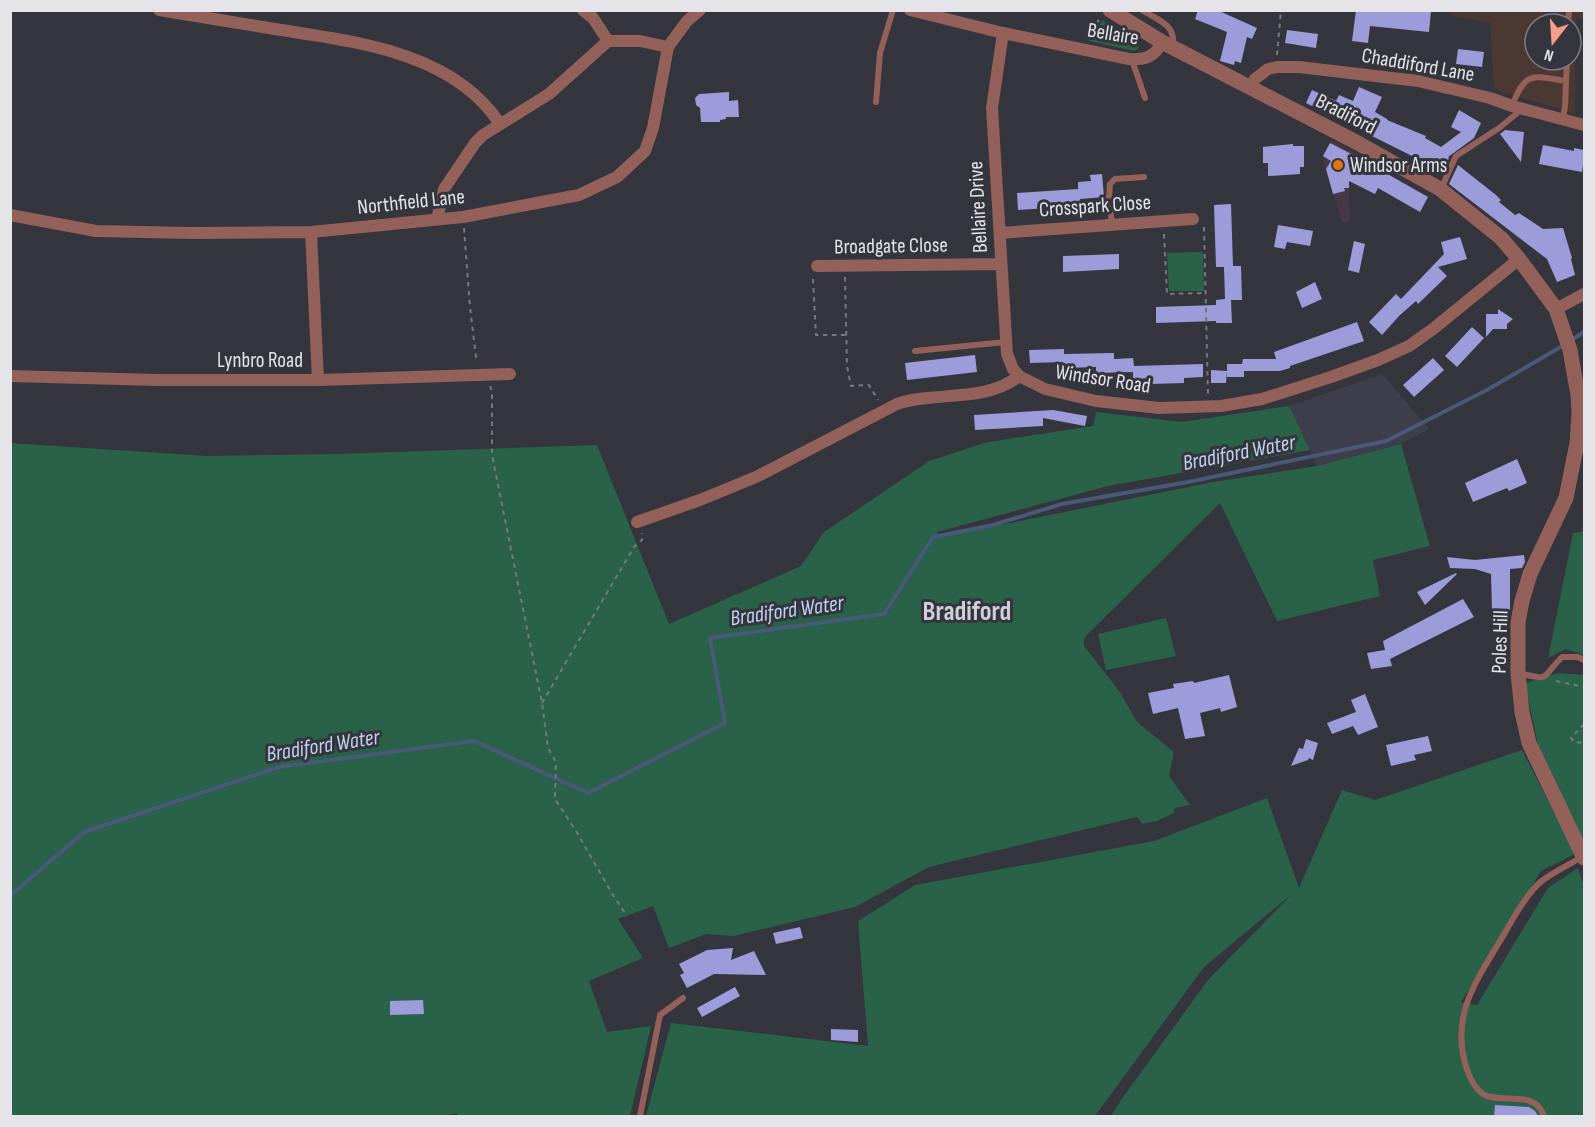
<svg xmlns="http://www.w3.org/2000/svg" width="1595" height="1127" font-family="'Sofia Sans Condensed',sans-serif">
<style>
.commercial{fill:#463846}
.built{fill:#3e3e4c}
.education{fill:#4c3833;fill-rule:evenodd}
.green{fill:#296248}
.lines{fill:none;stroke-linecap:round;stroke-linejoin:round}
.stream{stroke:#48597a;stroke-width:4}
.building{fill:#9c9cda}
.path{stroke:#77787f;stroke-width:2;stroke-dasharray:4.5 4.5;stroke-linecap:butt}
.service{stroke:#93605a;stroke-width:6}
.minor{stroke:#93605a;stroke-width:12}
.tertiary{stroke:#93605a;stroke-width:15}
.food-dot{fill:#e8710a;stroke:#34353d;stroke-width:2}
.labels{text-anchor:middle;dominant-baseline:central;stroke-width:6;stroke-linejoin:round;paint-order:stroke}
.street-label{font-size:21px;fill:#e4e4e9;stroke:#34353d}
.poi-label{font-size:21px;fill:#e4e4e9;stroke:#34353d;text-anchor:start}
.water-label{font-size:22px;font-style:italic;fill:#bfd2f1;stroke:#34353d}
.district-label{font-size:27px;font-weight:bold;fill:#cfcfda;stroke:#34353d}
</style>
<rect width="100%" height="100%" fill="#34353d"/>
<path class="commercial" d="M1331 140 1362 157 1349 182 1350 222H1342L1322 157Z"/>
<path class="built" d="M1382 374 1429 429 1401 444 1317 466 1289 406Z"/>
<path class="education" d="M1452 10 1584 11V19H1576L1575 114 1494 89 1490 23 1452 16ZM1535 24H1571V60H1535Z"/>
<path class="green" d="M1102 20 1139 42 1138 49 1134 51 1089 41Z
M1203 252 1204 291H1169L1167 253Z
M1289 406 1310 450 1108 486 937 532 941 537 1213 482 1317 466 1401 444 1430 546 1373 560 1380 596 1277 621 1220 503 1084 638V646L1120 692 1137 722 1174 752 1169 776 1190 805 1175 808 1174 813 1157 821 1142 824 1137 817 929 867 855 907 734 936 706 934 669 948 653 906 618 919 643 958 589 981 607 1032 651 1026 630 1116H457V1113L441 1116H11L10 443 207 456 337 454 597 445 669 624 801 566 824 532 929 461 988 442 1093 426 1096 412 1182 422Z
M1584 531V655L1566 649 1548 658 1573 533Z
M1166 618 1176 656 1106 670 1098 634Z
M1558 673 1584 675V846L1538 745 1525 683Z
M1522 750 1575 854 1541 871 1461 1002 1477 1005 1548 888 1578 868 1584 886V1116H1529V1107L1495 1105 1494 1116H1111L1121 1100 1208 980 1292 894 1204 967 1095 1116H646L671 1023 868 1046 858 921 915 885 1154 841 1267 798 1299 888 1342 790 1375 800Z"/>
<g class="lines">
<path class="stream" d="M1570 341 1584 332
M10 896 84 832 279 767 474 741 588 793 725 723 710 638 884 614 933 537 993 525 1062 504 1188 482 1386 441 1487 390 1564 345"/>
</g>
<path class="building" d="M1198 10H1217L1257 28 1252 39 1247 37 1241 63 1235 61 1234 65 1220 61 1227 32 1195 19Z
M1356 10 1431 11 1429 32 1370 26 1368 43 1352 41Z
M1287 30 1318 34 1316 48 1285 43Z
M1458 49 1484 52 1482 67 1456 64Z
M1359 87 1382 97 1375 112 1387 119V120L1426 136 1425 138 1441 147 1461 132 1451 127 1459 110 1481 123 1474 138 1448 157 1449 158 1442 173 1414 157 1306 103 1312 90 1336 101 1339 95 1353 101Z
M729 92V101L738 100 739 117H726V119L720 120V122H701L700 108 696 105 695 98 699 94Z
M1505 130 1524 132 1521 162 1500 134Z
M1330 143 1361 159 1428 197 1420 212 1378 188 1375 194 1349 181V188H1344L1345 191 1333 194 1326 169 1331 161 1323 156Z
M1293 144V146H1304V167H1300V174L1268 176V163H1263V147Z
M1543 145 1574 151V148L1584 150V166L1583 165 1582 172 1539 164Z
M1458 165 1496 195 1501 200 1499 202 1515 215 1519 213 1543 229 1563 228 1572 258 1571 259 1575 275 1557 282 1547 259 1449 184Z
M1102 174 1104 197 1080 199V206L1018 210 1017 193 1078 189V182L1091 181 1090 175Z
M1231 204 1233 266H1241L1242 300H1231L1232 323H1216V321L1156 323V307L1216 305V300L1225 299 1224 267H1216L1214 205Z
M1278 225 1313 231 1310 246 1287 242 1285 249 1274 247Z
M1460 237 1467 259 1438 267 1447 276 1418 304 1416 301 1399 316 1382 335 1369 322 1396 294 1401 299 1444 254 1441 242Z
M1354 241 1365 244 1359 273 1348 270Z
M1119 254V269L1063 272V256Z
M1315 282 1322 299 1302 308 1296 292Z
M1498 309 1513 319 1507 324V329H1493L1486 337V314H1498Z
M1357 322 1364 341 1290 366V368L1280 371H1244V377H1227V364H1242L1243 359H1276L1274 352Z
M1472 327 1484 338 1457 367 1445 356Z
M1064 349V354L1114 353V359L1133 358 1134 366 1203 364V377L1184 378V383L1151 384V378L1133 379V372L1096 373V367L1064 368 1063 362 1030 363 1029 350Z
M975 355 977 372 907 380 905 363Z
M1433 358 1444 370 1414 397 1403 385Z
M1211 370 1227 371 1226 383H1211Z
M1053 410 1087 416 1085 426 1043 418V426L975 430 974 415Z
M1517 459 1527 483 1509 491 1507 488 1473 502 1465 483Z
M1524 555 1525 562 1522 568 1510 569V610L1492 611 1491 574 1475 569 1450 568 1447 557 1475 560Z
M1456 573 1457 574 1425 605 1417 592Z
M1463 599 1474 617 1390 659 1392 666 1371 669 1367 653 1385 650 1383 641Z
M1229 675 1237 707 1221 712 1220 708 1200 713 1205 736 1185 739 1178 708 1153 714 1148 693 1174 688 1173 684 1193 681 1194 683Z
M1365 694 1378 727 1358 735 1353 726 1332 734 1327 723 1356 712 1351 700Z
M1428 736 1432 751 1414 755 1416 760 1391 766 1386 745Z
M1306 739 1318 743 1313 760 1309 758 1308 760 1291 766 1299 748 1303 749Z
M800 927 803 938 776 944 773 933Z
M733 948 731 960 754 951 766 975 714 974 687 988 680 975 684 973 679 964 707 950Z
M735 987 740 996 702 1017 697 1008Z
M423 1000 424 1014 390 1015V1001Z
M831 1029 858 1030V1042L831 1040Z
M1495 1105 1529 1107 1535 1111 1538 1116H1494Z"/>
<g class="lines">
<path class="path" d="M1087 39 1100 18
M1277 55 1281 10
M1204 227 1208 395
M464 228 470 307 476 357 478 362
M1164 234 1167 294 1206 293
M845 277 847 366 851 386 869 385 878 400
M813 279 816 335H846
M490 386 492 391V455L542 703 548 748 556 762 555 799 576 831 613 895 627 916
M1556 681 1584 687
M542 703 634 547 642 540V533
M1584 724 1571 738 1574 742 1584 743"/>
<path class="service" d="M1142 10C1159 21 1176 24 1173 47
M1568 24 1569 10
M1132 60 1145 98
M876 102 880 53 893 10
M1512 106C1526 70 1532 76 1566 81
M1563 119 1565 106 1567 60
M1441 189 1456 156 1499 128 1521 110
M1112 224 1109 197 1110 184 1115 179 1144 177
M915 351 1006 342
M1518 673C1552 681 1540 679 1562 657H1578L1584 660
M640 1116 660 1015 683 998
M1544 1116C1535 1088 1499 1105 1483 1094 1473 1087 1468 1074 1465 1063 1451 1012 1479 977 1503 936 1513 919 1528 891 1543 880 1555 871 1571 864 1583 856"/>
<path class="minor" d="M159 10C200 17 240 23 281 30 358 42 454 53 500 124
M583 10 593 18 608 41
M910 10 1003 33 1129 59C1145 60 1155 57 1162 42
M1003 33 992 108 1007 354 1013 369 1019 376
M1249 88 1255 79 1268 69 1277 67H1299L1418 81 1490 98 1512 106 1584 125
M10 215 96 231 191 233 311 232 463 217 579 195 617 177 645 151 653 128 668 47 687 21 700 10
M437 219 444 189 475 143 483 135 549 94 608 41H640L668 47
M311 232 318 380
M1000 233 1193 219
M817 266 1001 264
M1556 309 1584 294
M10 376 157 380H318L510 374
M637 522 700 500 756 477 897 404C935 391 986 403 1019 376L1045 389 1096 401 1159 408 1221 406 1262 399 1331 377 1378 360 1409 346 1433 329 1519 259"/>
<path class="tertiary" d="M1110 10 1162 42 1356 142 1440 189 1501 238 1519 259 1556 309 1570 350 1578 395 1579 414 1577 443 1566 498 1530 574 1522 601 1518 622V673L1522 712 1529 743 1584 858"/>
</g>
<circle class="food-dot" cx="1338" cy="165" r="6"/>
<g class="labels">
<g class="street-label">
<text transform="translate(1113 34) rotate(9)">Bellaire</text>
<text transform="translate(1418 65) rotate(10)">Chaddiford Lane</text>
<text transform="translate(1346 114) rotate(27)">Bradiford</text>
<text transform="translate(411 202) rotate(-6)">Northfield Lane</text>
<text transform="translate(1095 206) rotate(-4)">Crosspark Close</text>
<text transform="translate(978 207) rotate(-93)">Bellaire Drive</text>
<text transform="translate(891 246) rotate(-1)">Broadgate Close</text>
<text x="260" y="360">Lynbro Road</text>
<text transform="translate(1103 379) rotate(9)">Windsor Road</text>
<text transform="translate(1500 642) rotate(-88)">Poles Hill</text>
</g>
<g class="poi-label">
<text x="1350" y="165">Windsor Arms</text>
</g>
<g class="water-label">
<text transform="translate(1239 453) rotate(-11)">Bradiford Water</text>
<text transform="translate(787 611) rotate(-8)">Bradiford Water</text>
<text transform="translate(323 746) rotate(-9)">Bradiford Water</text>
</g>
<g class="district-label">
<text x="967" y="612">Bradiford</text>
</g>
</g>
<rect width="1595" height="1127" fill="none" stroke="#e4e4e9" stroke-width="24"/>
<g transform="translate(1553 42) rotate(197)"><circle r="28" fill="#34353d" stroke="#7a7b82" stroke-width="1.5"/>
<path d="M0-4.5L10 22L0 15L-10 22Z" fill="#f49d8d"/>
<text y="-9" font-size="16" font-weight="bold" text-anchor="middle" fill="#e4e4e9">N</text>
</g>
</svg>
